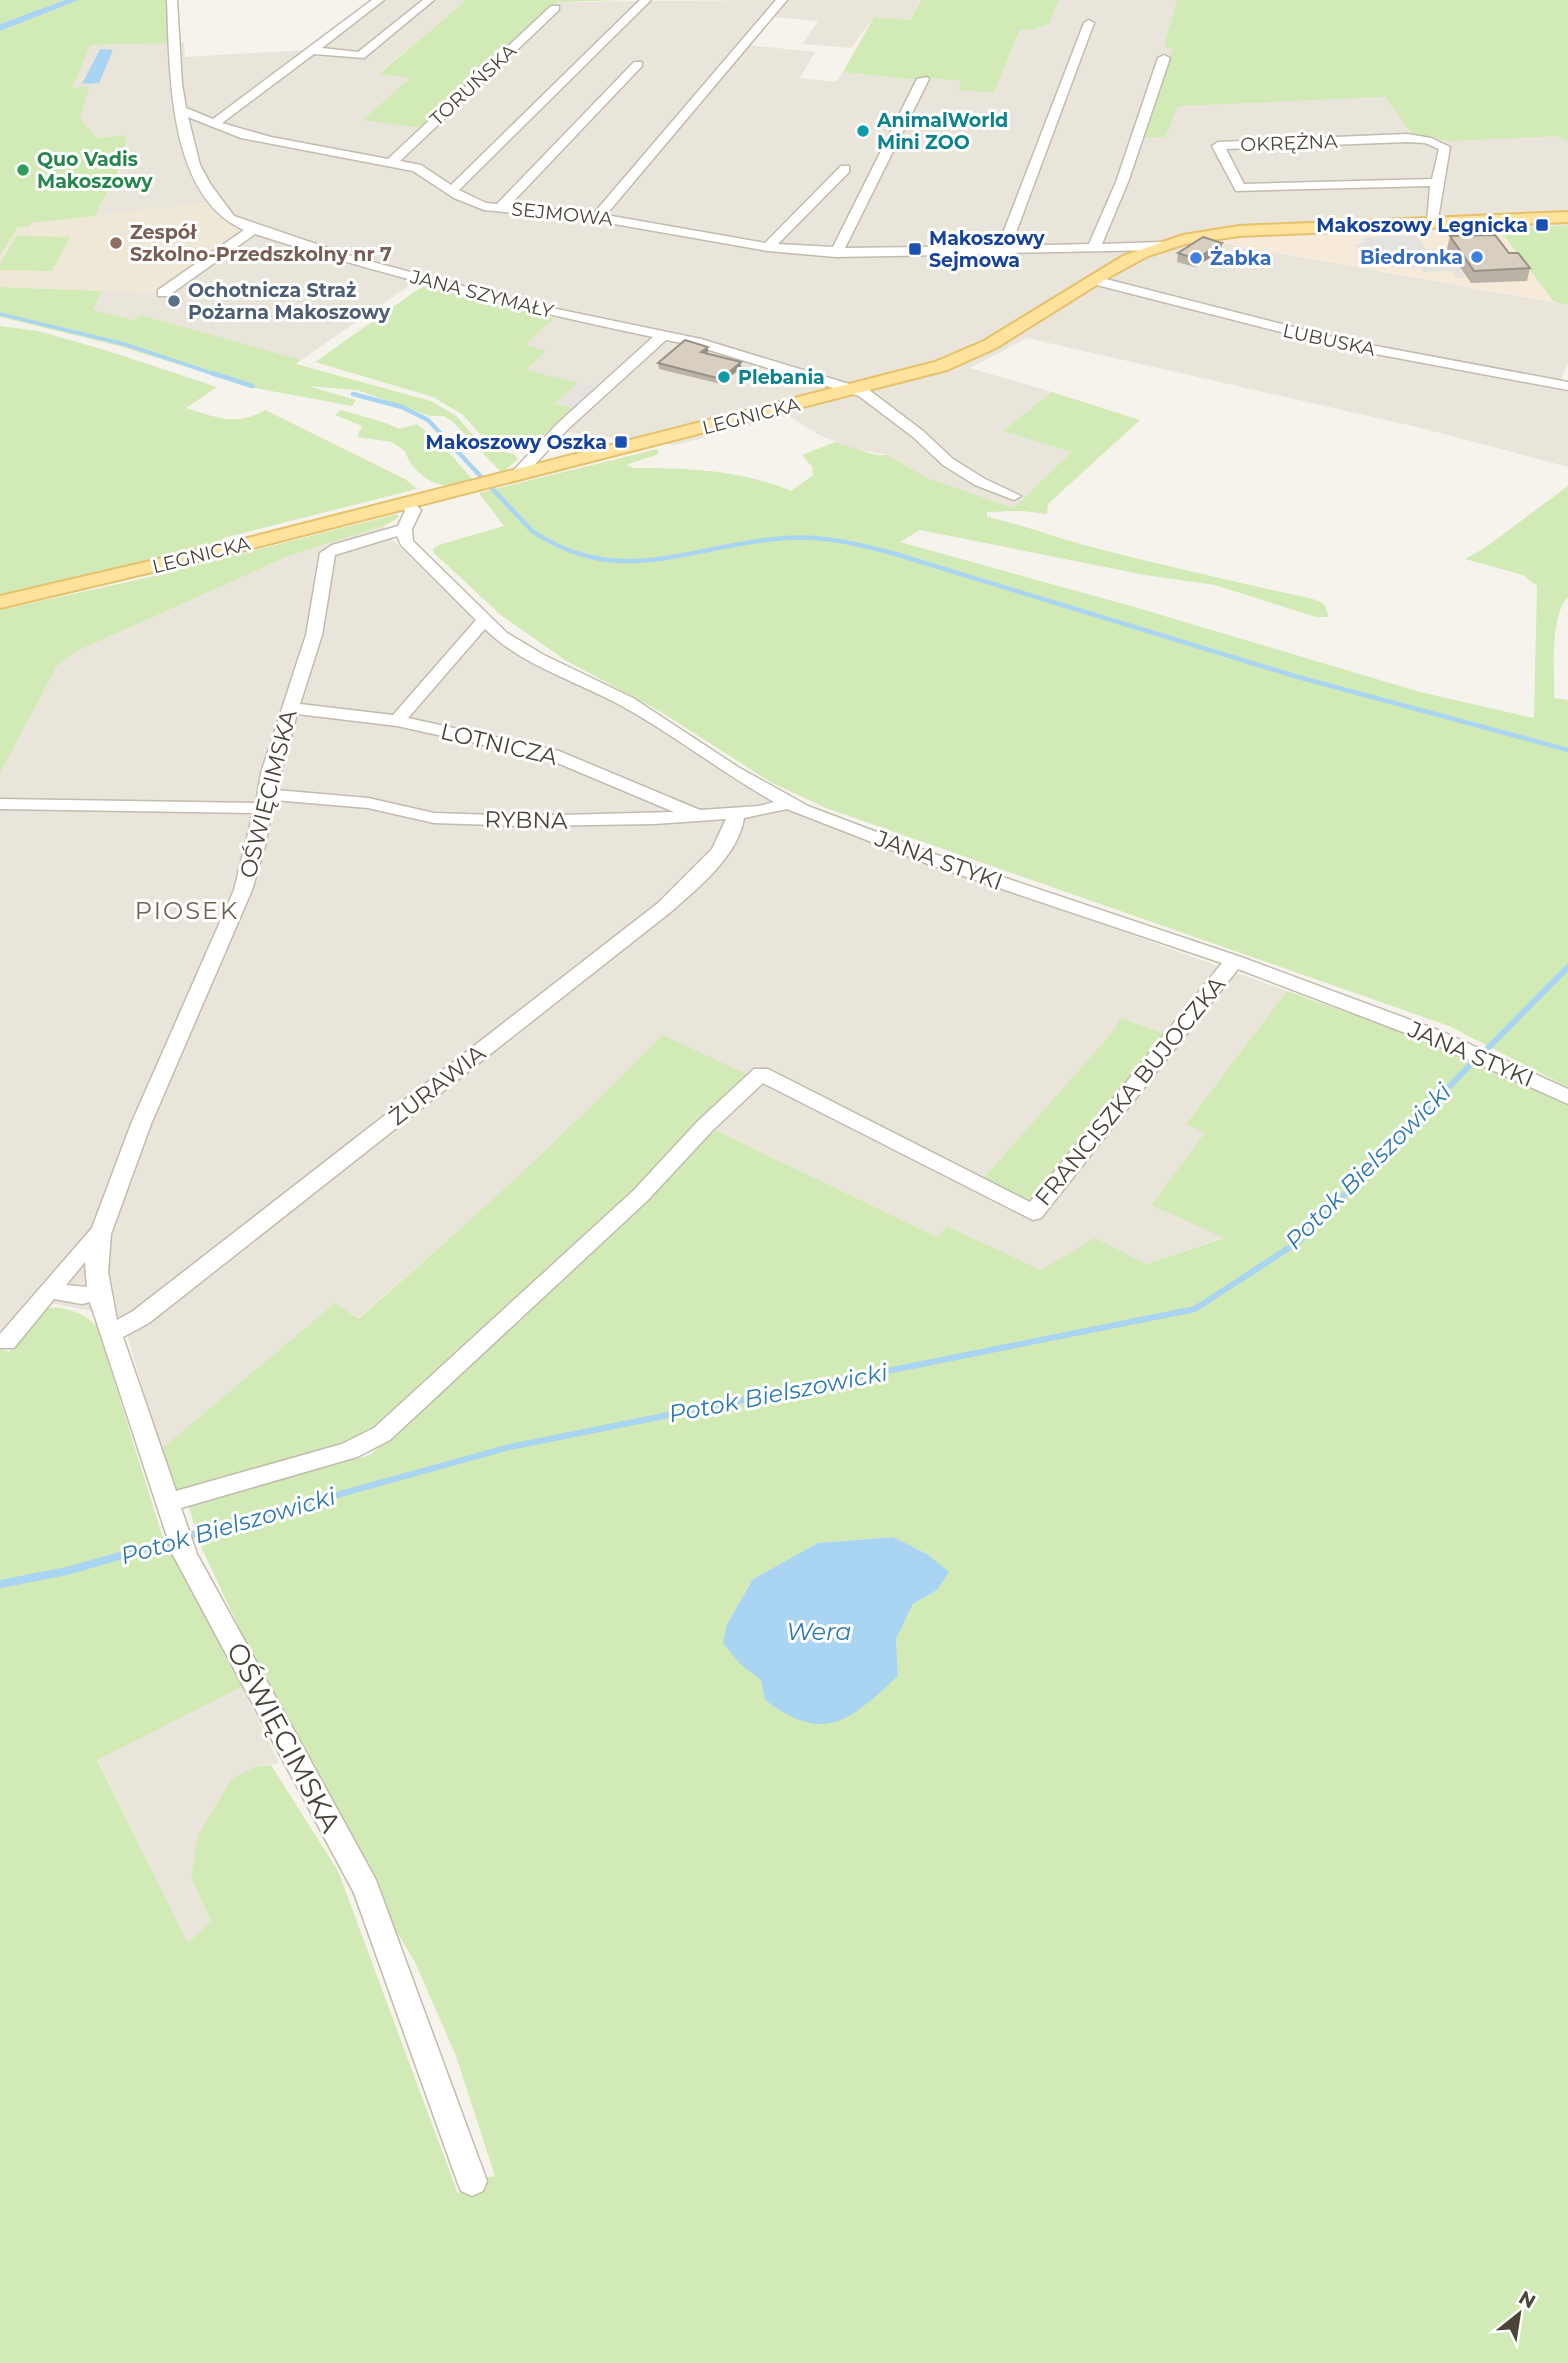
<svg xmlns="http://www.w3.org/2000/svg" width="1568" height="2363" font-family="Montserrat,sans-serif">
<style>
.residential{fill:#eae5da}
.commercial{fill:#f7ead8}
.industrial{fill:#e6e2dd}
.education{fill:#efe8d6}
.green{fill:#d2eab5;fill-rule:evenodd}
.parking{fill:#e5e3e0}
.water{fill:#a9d4f2}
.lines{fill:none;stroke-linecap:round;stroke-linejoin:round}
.stream-far3{stroke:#a9d4f2;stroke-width:3.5}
.stream-far2{stroke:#a9d4f2;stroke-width:4.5}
.stream-far1{stroke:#a9d4f2;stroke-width:6}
.stream{stroke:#a9d4f2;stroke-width:8}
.minor-casing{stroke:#c2bbae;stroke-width:3}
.major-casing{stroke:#e6c16a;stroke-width:4}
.minor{fill:#fff;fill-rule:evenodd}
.major{fill:#ffe39c;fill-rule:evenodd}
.wall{fill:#bab2a6}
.shaded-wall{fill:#979187}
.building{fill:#d8cfc1;stroke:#979187;stroke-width:2}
.culture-dot{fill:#0f9aa8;stroke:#fff;stroke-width:2.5}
.leisure-dot{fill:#2e9e5b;stroke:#fff;stroke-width:2.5}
.transit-dot{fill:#1a4fb4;stroke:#fff;stroke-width:2.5}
.education-dot{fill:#8d6e63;stroke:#fff;stroke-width:2.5}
.shop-dot{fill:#3f7fe0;stroke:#fff;stroke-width:2.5}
.service-dot{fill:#5c6f8a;stroke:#fff;stroke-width:2.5}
.labels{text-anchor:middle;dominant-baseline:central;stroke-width:6;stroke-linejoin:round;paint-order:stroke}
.far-street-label{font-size:19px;fill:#4b4439;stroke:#fff}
.far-culture-label{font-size:19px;font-weight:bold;fill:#0d838f;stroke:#fff;text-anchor:start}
.far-leisure-label{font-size:19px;font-weight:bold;fill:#27864d;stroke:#fff;text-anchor:start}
.far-transit-label{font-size:19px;font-weight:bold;fill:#164399;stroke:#fff;text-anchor:end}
.far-education-label{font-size:19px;font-weight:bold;fill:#785e54;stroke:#fff;text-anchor:start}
.far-shop-label{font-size:19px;font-weight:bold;fill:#366cbe;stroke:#fff;text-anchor:end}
.far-service-label{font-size:19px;font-weight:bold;fill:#4e5e75;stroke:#fff;text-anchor:start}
.street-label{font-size:23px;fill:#4b4439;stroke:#fff}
.neighbourhood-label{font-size:24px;letter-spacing:2px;fill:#6e6250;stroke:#fff}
.water-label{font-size:24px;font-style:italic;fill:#2e7ab2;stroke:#fff}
.near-street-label{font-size:28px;fill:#4b4439;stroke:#fff}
</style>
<rect width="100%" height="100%" fill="#f6f3ec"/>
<path class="residential" d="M373 0H466L379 73 410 78 422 128 557 2 776 0 738 44 815 52 800 78 836 82 843 72 916 80 917 77 962 81 959 89 994 93 1021 29 1032 30 1049 24 1059 0H1177L1164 44 1174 49 1153 106 1385 97 1412 134 1556 136 1568 141V226L1259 236 1217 242 1568 305V364L1561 379 1568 381V467L1421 428 1027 338 970 368 1052 392 1004 431 1071 452 1014 508 927 478 888 455 850 448 819 435 789 416 675 445 565 432 611 391 525 371 545 351 524 346 554 317 413 283 301 360 141 315 133 320 92 310 102 291 156 293 220 218 207 203 95 216 120 170 127 147V135L97 138 80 120 72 88 91 45 184 42 185 57 305 50Z
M787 0H920L910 20 874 17 851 48 802 44 818 21 773 17Z
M384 526 393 540 491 636 522 654 611 698 726 773 796 814 1287 991 1186 1124 1206 1133 1151 1205 1225 1237 1146 1264 1095 1239 1041 1270 947 1226 937 1237 715 1130 762 1082 662 1036 585 1115 487 1206 357 1319 334 1304 160 1450 122 1317 29 1299 0 1332V773L57 666 75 652 291 555Z
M242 1687 279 1763 257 1766 191 1878 211 1922 188 1943 97 1759Z"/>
<path class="commercial" d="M1498 228 1554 302 1213 241 1259 236Z"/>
<path class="industrial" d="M578 383 597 387 574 408 554 404Z"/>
<path class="education" d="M207 203 220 218 242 230 156 293 0 287V256L20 224Z"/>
<path class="green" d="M0 0H65L0 24Z
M79 0H168L171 43 91 45 72 88 90 86 80 119 97 138 127 135C126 166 108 189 95 216L30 223 29 227H18L0 256V31Z
M466 0H625L557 2 422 128 363 120 410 78 379 74Z
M921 0H1059L1049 24 1032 30H1020L994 93 959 90 961 81 918 77 916 80 843 72 874 17 910 20Z
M1177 0H1568V141L1556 136 1448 141 1412 134 1385 97 1178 106 1165 137 1143 138 1173 49 1164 45Z
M1568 226V305L1554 302 1498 228Z
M16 236 70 237 52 271 0 270V264Z
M423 286 554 318 525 345 546 351 526 370 578 383 554 404 574 408 524 452 490 445 462 414 433 397 315 362Z
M0 287 102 291 93 310 133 320 141 315 301 360 296 364 431 401 456 416 484 447 513 454 518 459 502 473 452 421 444 416H430L357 390 308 386 356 400 352 406 255 388 119 346 0 317Z
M0 326 38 331 105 350 217 387 186 408C216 417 235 427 265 410L405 479 417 489 223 538 226 543 0 595Z
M1052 392 1140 420 1048 504 1047 514 1022 511 987 512V517C1020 524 1051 536 1084 545 1160 565 1236 582 1313 599L1324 604 1329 617H1316L1215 585 1145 575 920 530 900 542 1131 606 1420 692 1534 718 1537 586 1523 575 1465 559 1486 547 1568 486V597C1549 617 1555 671 1554 698L1568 700V1087L1449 1026 826 808 772 783 661 712 565 660 502 616 433 552 434 548 442 544 504 526 479 493 657 449 659 454 626 465 635 468C688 468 742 470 791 491L813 475 812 467 802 455 835 442 876 455H888L927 478 1014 508 1071 452 1003 431Z
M341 410 386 423 399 429 417 424 443 446 474 481C467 483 459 486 452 486 431 487 410 469 405 451L392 442 357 437 362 426 335 415Z
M397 514 399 517 384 526 291 555 75 652 57 666 0 773V610L150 577Z
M1287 991 1449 1049 1568 1105V2363H0V1349L9 1352 44 1310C60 1303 85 1314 97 1326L162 1535 242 1687 97 1760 188 1943 211 1921 191 1878 198 1835 232 1779 257 1766 271 1765 338 1871 458 2194 472 2181 495 2176 456 2056 415 1962 336 1832 202 1549 188 1504 370 1455 435 1399 715 1130 937 1237 947 1226 1041 1270 1095 1238 1146 1264 1224 1238 1151 1205 1205 1133 1186 1124ZM892 1537 927 1554 937 1590 913 1604 896 1639 898 1676 765 1700 761 1680 727 1624 753 1579 818 1543Z
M1121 1018 1167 1035 1036 1200 1021 1201 982 1180 1111 1034Z
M662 1035 751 1076 567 1256 364 1440 180 1493 175 1491 160 1450 335 1303 358 1319C463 1228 565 1136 662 1035Z"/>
<path class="parking" d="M1416 235 1426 249 1445 248 1465 278H1457L1452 271 1423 272 1420 268 1390 267 1386 262H1367L1355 244 1363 243V237Z"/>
<path class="water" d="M65 0H79L0 31V24Z
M100 49 113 50 99 83 82 84Z
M893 1537 927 1554 949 1572 937 1590 913 1604 896 1639 898 1676C851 1719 826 1746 765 1700L761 1680 740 1664 723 1643 727 1624 753 1579 818 1543Z"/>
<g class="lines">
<path class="stream-far3" d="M0 314 124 344 217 375"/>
<path class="stream-far2" d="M212 373 252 386
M353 394 402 407 428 420 532 531C622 591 691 544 786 538 822 535 857 544 892 553L1298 677 1568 750"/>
<path class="stream-far1" d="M1487 1049 1568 967
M272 1513 510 1447 1195 1309 1301 1240 1475 1060"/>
<path class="stream" d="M185 1537 278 1511
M0 1584 67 1571 175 1540"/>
<defs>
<path id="minor" d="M167 0H177L182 84 186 108 213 119 372 0H384L322 48 358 52 423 0H434L364 58 314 54 222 123 271 137 388 159 551 6H559V10L400 161 421 165 451 185 640 0H651L459 190 486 203 497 204 634 62H642V66L510 205 594 213 776 0H787L606 215 765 243 841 166H849V172L778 244 833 247 917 79 927 77 929 79 845 248 998 246 1084 23 1089 20 1094 23 1011 246 1089 244 1116 182 1158 58 1164 55 1170 58 1128 182 1102 244 1161 242 1167 246 1161 250 1007 253 1002 256 997 254 836 257 768 251 597 221 484 210 454 198 413 171 241 138 188 117 200 165 211 185 234 216 354 257 523 302 701 339 869 390 923 431 953 459 985 479 1021 496 1014 500 975 485 943 465 913 437 859 396 693 345 666 340 568 429 521 479H511L509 476 511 473 558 423 653 337C518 309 386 276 255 234L168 296H158V290L244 230C167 196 170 71 167 0Z
M1407 134 1431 138 1450 147 1437 225 1433 226 1427 222 1430 186 1236 191 1212 146 1218 142ZM1407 142 1425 143 1439 149 1432 179 1244 184 1226 149Z
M1094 276 1344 340 1568 382V390L1344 348 1089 283 1088 280Z
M406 499 411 500 421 510 412 529 413 541 507 633 544 655 633 698 738 767 808 806 940 856 1241 957 1443 1032 1568 1089V1104L1429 1042 1238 969 1041 1218 1033 1220 763 1083 712 1131 648 1200 390 1440 357 1457 181 1508 197 1554 376 1880 487 2181 483 2191 472 2196 461 2191 457 2181 354 1893 173 1555 90 1302 82 1304 54 1299 14 1348H0V1334L92 1228 131 1124 234 890 253 813 0 809V799L256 803 261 773 306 635 320 553 332 545 398 526 405 511 399 503ZM397 536 401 545 476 620 393 715 300 704 322 635 335 555ZM485 629C521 665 576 681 620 705 673 734 721 772 774 802L759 806 700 810 559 751 408 718ZM297 714 397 726 548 759 674 812 524 816 434 813 368 798 276 790ZM274 800 368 808 434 823 524 826 655 824 726 819 712 849 658 903 133 1311 117 1320 108 1272 111 1234 151 1124 252 890 265 846ZM787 809 928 864 1222 963 1030 1202 768 1069H754L698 1121 634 1190 374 1428 342 1444 176 1491 123 1337 149 1323 672 911C699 887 738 856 744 818ZM85 1262 87 1287 66 1285Z"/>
<path id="major" d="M1568 212V222L1239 236 1185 244 1148 256 1111 276 996 348 947 370 245 550 0 608V596L236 541 935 362 984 341 1123 256 1183 235 1239 226Z"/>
</defs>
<use href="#minor" class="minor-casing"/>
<use href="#major" class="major-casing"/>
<use href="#minor" class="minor"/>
<use href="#major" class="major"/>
</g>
<path class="wall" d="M1450 236 1530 268 1527 281 1471 283 1447 249Z
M1221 251 1195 267 1177 262 1178 253Z
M708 347V352L706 354 741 368 721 384 659 369 658 363Z"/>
<path class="shaded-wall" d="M1222 243 1221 251 1195 267 1196 259Z
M708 347V352L701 358V352Z
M741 362V368L721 384V379Z"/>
<path class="building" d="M1495 235 1509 253H1518L1530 268 1474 271 1450 236Z
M1203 237 1222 243 1196 259 1178 253Z
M685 340 708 347 701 352 741 362 721 379 658 363Z"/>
<g class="culture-dot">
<circle cx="863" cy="131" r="7"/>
<circle cx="724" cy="377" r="7"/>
</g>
<circle class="leisure-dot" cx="23" cy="170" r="7"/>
<g class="transit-dot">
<rect x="1535" y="218" width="14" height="14" rx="3.5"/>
<rect x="908" y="242" width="14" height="14" rx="3.5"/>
<rect x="614" y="435" width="14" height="14" rx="3.5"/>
</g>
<circle class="education-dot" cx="116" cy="243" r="7"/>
<g class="shop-dot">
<circle cx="1477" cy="257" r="7"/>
<circle cx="1196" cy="258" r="7"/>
</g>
<circle class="service-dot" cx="174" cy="301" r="7"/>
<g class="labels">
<g class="far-street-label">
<text transform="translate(473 85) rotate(-43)">TORUŃSKA</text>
<text transform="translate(1289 143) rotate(-2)">OKRĘŻNA</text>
<text transform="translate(562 214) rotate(6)">SEJMOWA</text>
<text transform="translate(482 294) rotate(14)">JANA SZYMAŁY</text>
<text transform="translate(1329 340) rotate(12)">LUBUSKA</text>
<text transform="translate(751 416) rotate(-14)">LEGNICKA</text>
<text transform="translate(201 555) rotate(-14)">LEGNICKA</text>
</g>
<g class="far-culture-label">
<text x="877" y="120">AnimalWorld<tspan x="877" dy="22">Mini ZOO</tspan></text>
<text x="738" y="377">Plebania</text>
</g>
<g class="far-leisure-label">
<text x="37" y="159">Quo Vadis<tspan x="37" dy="22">Makoszowy</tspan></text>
</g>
<g class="far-transit-label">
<text x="1528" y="225">Makoszowy Legnicka</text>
<text x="929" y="238" text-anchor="start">Makoszowy<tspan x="929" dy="22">Sejmowa</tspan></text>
<text x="607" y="442">Makoszowy Oszka</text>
</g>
<g class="far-education-label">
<text x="130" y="232">Zespół<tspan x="130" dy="22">Szkolno-Przedszkolny nr 7</tspan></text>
</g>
<g class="far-shop-label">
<text x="1463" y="257">Biedronka</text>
<text x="1210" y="258" text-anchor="start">Żabka</text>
</g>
<g class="far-service-label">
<text x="188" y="290">Ochotnicza Straż<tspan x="188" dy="22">Pożarna Makoszowy</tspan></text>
</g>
<g class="street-label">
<text transform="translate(499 744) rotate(13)">LOTNICZA</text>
<text transform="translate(268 794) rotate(-76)">OŚWIĘCIMSKA</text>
<text transform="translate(526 820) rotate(1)">RYBNA</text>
<text transform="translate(939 860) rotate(20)">JANA STYKI</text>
<text transform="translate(1471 1054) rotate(23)">JANA STYKI</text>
<text transform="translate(437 1085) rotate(-38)">ŻURAWIA</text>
<text transform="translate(1130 1091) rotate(-51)">FRANCISZKA BUJOCZKA</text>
</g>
<g class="neighbourhood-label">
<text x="187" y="910">PIOSEK</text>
</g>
<g class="water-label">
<text transform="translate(1368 1166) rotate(-45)">Potok Bielszowicki</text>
<text transform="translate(778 1393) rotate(-11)">Potok Bielszowicki</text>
<text transform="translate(228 1526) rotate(-16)">Potok Bielszowicki</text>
<text x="819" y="1631">Wera</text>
</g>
<g class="near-street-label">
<text transform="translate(284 1737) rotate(62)">OŚWIĘCIMSKA</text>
</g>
</g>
<g transform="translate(1519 2314) rotate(30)" stroke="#ffffff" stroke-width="5" paint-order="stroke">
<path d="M0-5L12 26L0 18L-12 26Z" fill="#4b4439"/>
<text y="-10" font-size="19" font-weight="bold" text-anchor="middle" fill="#4b4439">N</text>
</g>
</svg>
